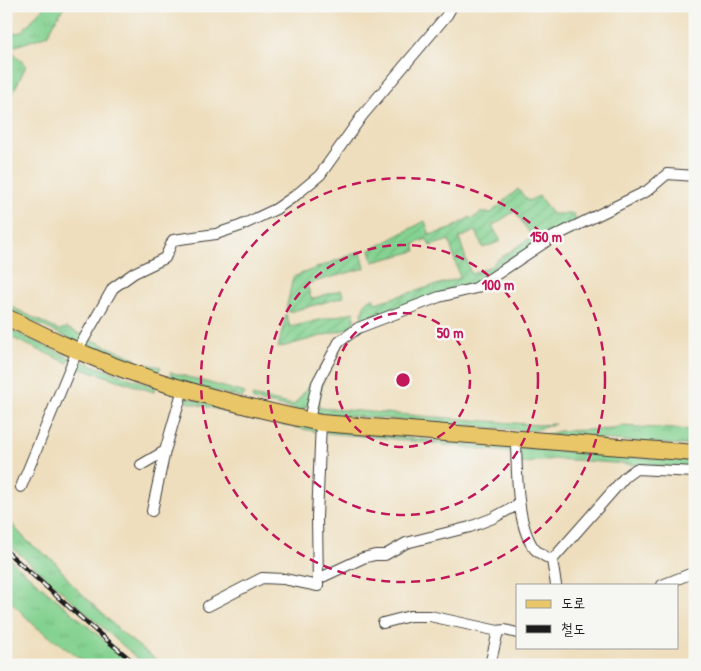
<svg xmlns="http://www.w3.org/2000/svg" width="701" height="671" font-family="'Patrick Hand','Poor Story',sans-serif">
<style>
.grass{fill:url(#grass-tufts);stroke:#507756}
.garden{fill:url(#garden-furrows);stroke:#507756;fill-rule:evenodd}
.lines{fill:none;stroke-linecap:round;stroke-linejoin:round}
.minor-casing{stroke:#3c3934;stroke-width:12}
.primary-casing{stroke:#3c3934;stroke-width:18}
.minor{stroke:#fff;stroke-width:10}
.primary{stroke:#e9c769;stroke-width:16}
.rail-casing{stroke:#1c1c1c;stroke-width:4.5}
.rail{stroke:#f6f6f2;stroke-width:2.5;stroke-dasharray:8;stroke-linecap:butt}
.ring{fill:none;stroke:#c2185b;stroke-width:2.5;stroke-dasharray:9 6}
.centre{fill:#c2185b;stroke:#f6f6f2;stroke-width:2.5}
.ring-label{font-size:15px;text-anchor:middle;font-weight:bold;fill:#c2185b;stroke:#f6f6f2;stroke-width:5;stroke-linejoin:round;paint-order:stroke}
</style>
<defs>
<pattern id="grass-tufts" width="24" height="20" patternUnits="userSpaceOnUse" patternTransform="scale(1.25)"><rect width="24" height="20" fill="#84d291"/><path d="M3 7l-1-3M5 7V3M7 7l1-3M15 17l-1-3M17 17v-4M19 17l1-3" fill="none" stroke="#71b47c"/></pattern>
<pattern id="garden-furrows" width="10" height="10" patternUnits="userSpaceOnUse" patternTransform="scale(1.25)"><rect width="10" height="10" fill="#84d291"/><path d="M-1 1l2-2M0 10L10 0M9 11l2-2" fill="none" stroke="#71b47c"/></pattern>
</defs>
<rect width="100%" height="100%" fill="#f6f6f2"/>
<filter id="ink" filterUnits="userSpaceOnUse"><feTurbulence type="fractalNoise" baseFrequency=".02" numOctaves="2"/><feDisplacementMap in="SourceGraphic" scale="10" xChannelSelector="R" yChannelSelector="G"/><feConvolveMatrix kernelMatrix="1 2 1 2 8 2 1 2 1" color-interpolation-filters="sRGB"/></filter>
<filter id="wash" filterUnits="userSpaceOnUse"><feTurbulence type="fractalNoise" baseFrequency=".0096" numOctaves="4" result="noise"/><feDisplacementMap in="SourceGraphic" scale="20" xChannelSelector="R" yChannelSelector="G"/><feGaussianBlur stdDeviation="1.12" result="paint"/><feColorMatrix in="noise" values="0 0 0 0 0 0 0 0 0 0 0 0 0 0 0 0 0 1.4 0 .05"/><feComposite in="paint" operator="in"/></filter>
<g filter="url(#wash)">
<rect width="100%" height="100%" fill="#eedebd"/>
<path class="grass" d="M45 6H64L48 34 45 36 16 46 6 44V32L16 33 21 32Z
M13 52 26 66 6 107V74L10 68Z
M6 304 58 330 67 328 84 336 79 343 6 309Z
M6 328 71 358 68 363 6 335Z
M87 338 135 358V362L161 367 157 374 129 365 83 345Z
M328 356 306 408 302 410 295 409 253 400 252 396 294 405 312 382Z
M78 360 155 387 154 392 93 372 76 368Z
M170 372 245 393 242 398 173 380Z
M320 382H323L318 404 320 408 538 425 555 424 532 431 316 413 315 409Z
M183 397 318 429V432L274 423 183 401Z
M620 426 695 430V446L545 435 560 431 614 429Z
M326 429 514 449V453L386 438 325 433Z
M518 447 603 455 695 461V469L573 460 554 459 520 464Z
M6 518 28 542 54 561 72 584 123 634 163 665H145L6 542Z
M6 556 133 665H89L35 626 6 597Z"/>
<path class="garden" d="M518 189 528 201 539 196 552 214H574L576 222 476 286 361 324C362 313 361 303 373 298L375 303 460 278 449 240 430 246 427 239 414 244 416 251 373 262 370 250 425 221 430 235 451 229 470 217 472 219 482 212 491 213ZM515 211 532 237 494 262V265L471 274 459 238 476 231 483 248 501 241 492 226Z
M361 251 365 268 307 284 311 299 341 290 344 297 289 312 286 310 293 277Z
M354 312V327L278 348 286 314 290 327Z"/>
</g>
<g filter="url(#ink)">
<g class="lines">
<defs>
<path id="minor" d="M309 420 317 383 339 342 358 328 439 297 476 288 553 237 647 191 667 174 695 176
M516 440C517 470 516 522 533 547 537 553 546 557 552 560L556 585
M141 465 165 451 183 389
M21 487 77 351 113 288 134 273 165 258 173 240 216 234 240 226 276 209 296 195 320 175 362 116 447 15 452 6
M152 511 165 451
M552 560 625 477 636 469 695 472
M318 579 363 558 375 555H385L406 543 470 527 493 518 519 504
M662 585 695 572
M208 606 262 578 284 579 318 586 317 517 321 423
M383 623 410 616H430L498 631
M490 665 498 631 505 630 517 633"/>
<path id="primary" d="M6 317C45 336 84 355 125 370 189 393 255 409 321 423L695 453"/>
</defs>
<use href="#minor" class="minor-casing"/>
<use href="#primary" class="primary-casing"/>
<use href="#minor" class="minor"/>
<use href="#primary" class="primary"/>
<defs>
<path id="rail" d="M6 551 96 631 137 665"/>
</defs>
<use href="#rail" class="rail-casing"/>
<use href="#rail" class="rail"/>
</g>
</g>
<g class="ring">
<circle cx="403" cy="380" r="67"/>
<circle cx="403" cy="380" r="135"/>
<circle cx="403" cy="380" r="202"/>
</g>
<circle cx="403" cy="380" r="8" class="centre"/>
<g class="ring-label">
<text x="546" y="242">150 m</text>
<text x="498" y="290">100 m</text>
<text x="450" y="338">50 m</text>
</g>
<rect width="701" height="671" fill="none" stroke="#f6f6f2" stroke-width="25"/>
<rect x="516" y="584" width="162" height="65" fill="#f6f6f2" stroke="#9f9f9c"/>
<rect x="526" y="600" width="25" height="8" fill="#e9c769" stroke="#9f9f9c"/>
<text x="561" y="608" font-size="15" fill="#1c1c1c">도로</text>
<rect x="526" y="625" width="25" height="8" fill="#1c1c1c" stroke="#9f9f9c"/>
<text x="561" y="634" font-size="15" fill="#1c1c1c">철도</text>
</svg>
